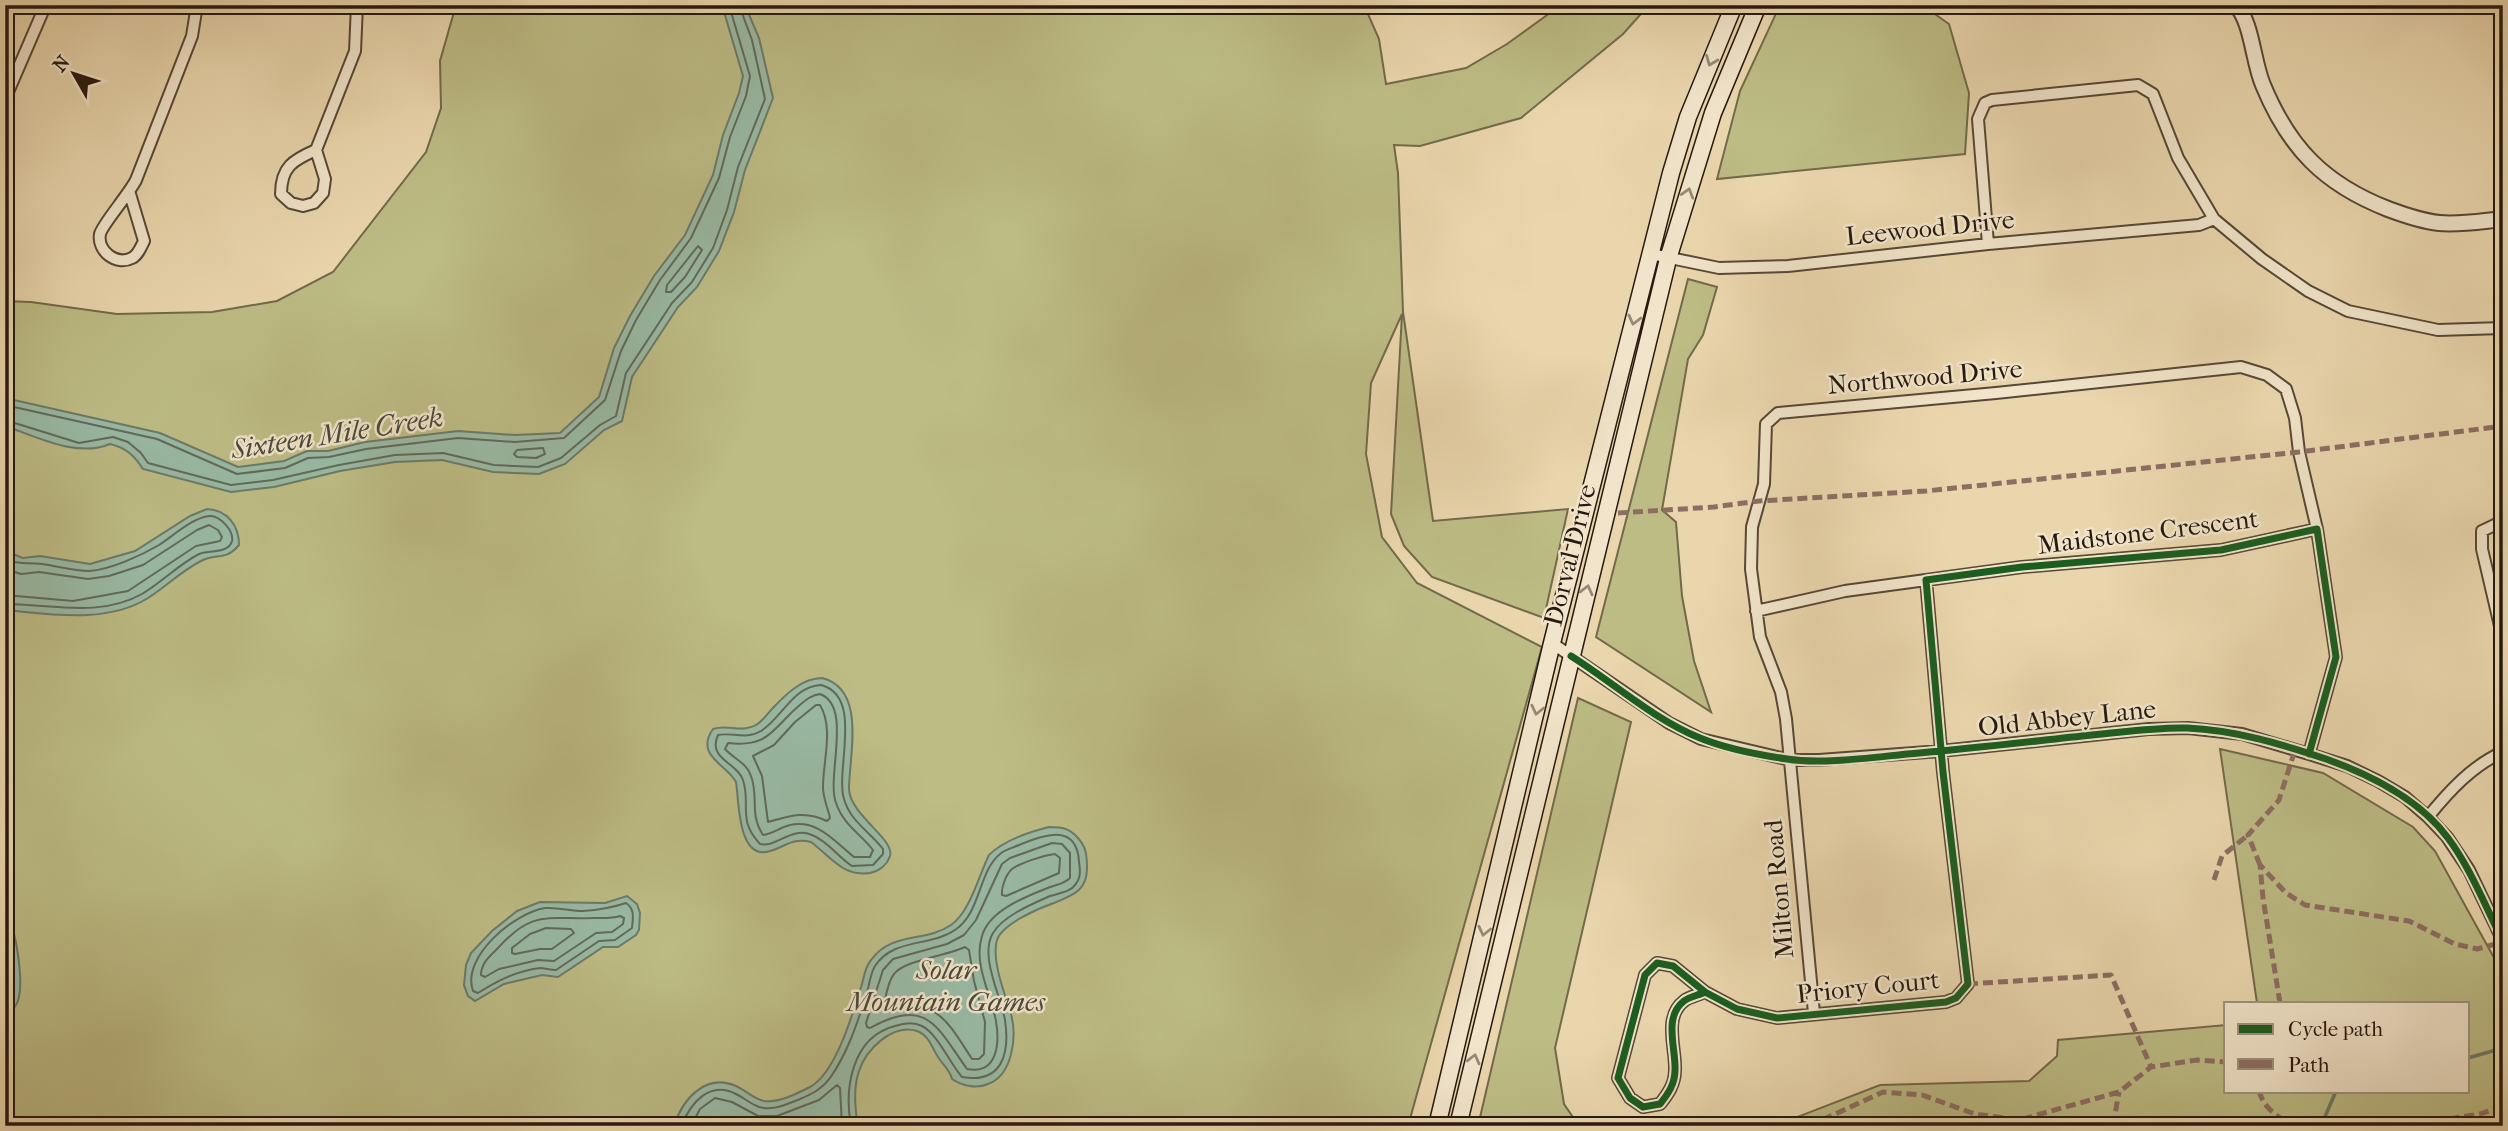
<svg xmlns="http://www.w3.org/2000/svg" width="2508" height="1131" font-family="'IM FELL French Canon',serif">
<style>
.green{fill:#bdbc85;stroke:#726a4a;stroke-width:2}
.water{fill:#99baa5;stroke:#6b7a69;stroke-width:2}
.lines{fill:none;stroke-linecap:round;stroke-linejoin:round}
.shore{stroke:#606a5a;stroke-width:2}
.stream{stroke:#6b7a69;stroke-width:3.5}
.minor-casing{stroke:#574836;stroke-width:14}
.tertiary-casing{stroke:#574836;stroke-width:18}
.secondary-casing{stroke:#26190f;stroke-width:19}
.minor{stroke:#f1e4ca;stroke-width:10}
.tertiary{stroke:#f1e4ca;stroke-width:14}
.secondary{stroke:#f1e4ca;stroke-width:16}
.quiet{stroke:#8d6e63;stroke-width:5;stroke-dasharray:10 5;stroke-linecap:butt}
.cycleway-casing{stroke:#f1e4ca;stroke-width:11}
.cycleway{stroke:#1b5e20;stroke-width:7}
.oneway{stroke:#968976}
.labels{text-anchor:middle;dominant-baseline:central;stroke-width:5;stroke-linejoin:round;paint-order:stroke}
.street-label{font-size:26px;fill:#26190f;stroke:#f1e4ca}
.water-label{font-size:28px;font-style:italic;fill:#48493c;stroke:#f1e4ca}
</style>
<rect width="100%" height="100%" fill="#ead6ad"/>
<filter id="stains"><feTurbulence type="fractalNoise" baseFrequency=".00286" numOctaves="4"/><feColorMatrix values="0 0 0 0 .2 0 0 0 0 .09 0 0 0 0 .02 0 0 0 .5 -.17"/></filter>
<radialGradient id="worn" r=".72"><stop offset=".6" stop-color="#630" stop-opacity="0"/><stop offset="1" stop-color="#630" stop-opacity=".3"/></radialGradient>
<path class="green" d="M456 5H1364L1379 39 1386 84 1466 68 1507 44 1561 5H1649L1623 34 1521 118 1420 146 1394 145 1398 173 1403 312 1433 521 1568 509 1544 618 1432 577 1404 546 1391 514 1402 314 1371 383 1366 454 1382 537 1417 583 1542 647 1408 1126H5V301L31 302 117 314 212 312 277 301 333 272 426 152 441 108 440 61Z
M1780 5H1922L1949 24 1969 93 1965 154 1717 179 1740 91Z
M1688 279 1717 287 1703 335 1688 359 1662 510 1676 522 1682 596 1694 661 1711 712 1596 637Z
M1578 698 1631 722 1555 1048 1564 1104 1579 1126H1478Z
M2220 749 2323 773 2413 827 2435 851 2503 974V1124L1774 1126 1880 1085 2029 1081 2057 1056 2058 1040 2226 1025V1091H2468V1003H2257Z"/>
<path class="water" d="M722 5H745L759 38 773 98 745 170 734 212 719 251 697 287 678 307 632 377 622 421 604 430 565 464 539 474 493 472 442 460 395 462 340 471 274 487 231 492 143 469C134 455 126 448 110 444 77 458 38 437 5 426V398L160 433 238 467 284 461 307 451H328L365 442 458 431 515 435 560 433 599 397 614 348 630 316 654 276 685 235 713 175 723 135 739 93 743 76Z
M207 509C227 510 239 525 239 545 226 561 216 553 201 561 181 571 166 587 148 598 107 624 50 614 5 610V551L23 558 40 556 90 564 135 551 190 516Z
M822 678C867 689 849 756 849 789 850 815 895 839 890 856 887 865 879 871 870 873 843 877 831 857 811 842 793 837 785 847 770 851 737 862 739 798 736 782 728 765 694 756 713 729 727 724 742 733 756 725 762 722 767 714 772 709 785 695 802 678 822 678Z
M1049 827C1062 827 1069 828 1078 838 1086 847 1087 855 1087 868 1087 891 1073 895 1054 903 1039 908 1002 924 997 940 991 960 1005 994 1011 1014 1017 1036 1013 1075 988 1084 977 1089 962 1086 952 1079 950 1070 943 1065 938 1057 932 1048 929 1035 917 1031 892 1023 866 1050 859 1071 853 1088 855 1109 858 1126H674C683 1098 706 1073 736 1086 745 1090 754 1099 764 1101 779 1103 796 1094 810 1087 835 1074 852 1016 860 990 864 980 864 968 871 960 892 931 925 943 951 925 970 912 979 875 989 855 1004 840 1029 832 1049 827Z
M627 896 637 904 640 913 639 930 636 935 618 947H603L558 977 542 975 504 984 475 1001 468 996 464 985 466 965 471 953 492 931 517 911 540 902 605 903Z
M5 910C16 927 23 977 19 997 18 1005 10 1014 5 1021Z"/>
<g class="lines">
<path class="shore" d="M698 246 702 250 685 277 671 292H666L667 285Z
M5 405 157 439 237 474 285 468 308 458 329 457 366 449 458 438 515 442 564 438 605 400 621 351 636 320 660 280 691 238 719 178 730 137 746 96 750 76 729 5
M5 420 79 443 113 437 128 442 141 453 148 463 231 485 273 480 339 465 395 455 443 453 494 465 538 467 561 458 600 425 616 416 626 373 672 303 692 282 713 248 727 210 738 167 765 99 752 40 739 5
M543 448 545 454 536 458 517 457 514 454 517 450Z
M5 560C22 565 27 562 42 564 57 566 74 571 89 571 110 570 142 555 159 545 173 536 192 518 209 516 220 515 234 531 232 541 229 554 207 550 199 554 178 565 162 582 142 594 99 618 51 604 5 604
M5 569 21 574 39 572 88 579 109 576 143 565 197 530 209 525 218 530 222 537 220 541 196 546 128 591 73 601 5 595
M821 685C864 696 835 770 844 799 850 821 870 832 883 849V854L873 865 852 866C838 857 828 841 812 835 791 826 777 848 760 844 737 820 751 804 743 780 737 762 707 759 718 735 732 732 746 740 761 731 782 718 793 686 821 685Z
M820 694C853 706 826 777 836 803 844 826 860 833 873 850L870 857H854C835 842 818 819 790 825 781 827 772 834 763 835 749 814 759 797 751 776 747 763 734 759 725 749L728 743C770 748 772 728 801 704 807 699 812 695 820 694Z
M816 705H820C834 728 823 761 823 787 823 799 828 808 830 818L827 821C805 810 789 816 768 822L762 776 753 756 774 745 795 722Z
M1052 843 1062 844 1070 853V878C1063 885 1054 885 1045 889 1023 898 989 911 982 936 973 964 991 994 996 1021 1000 1044 997 1075 967 1069 937 1027 927 996 870 1028L867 1027 866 1023 883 970 893 959 947 944 964 935 976 920 1002 864 1010 858Z
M1055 854 1060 858 1059 873 1006 896 1002 895C1001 888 1006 874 1012 869 1020 863 1045 855 1055 854Z
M626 903C635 909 633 918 632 928L615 940 599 941 556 970C550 970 545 968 540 968 516 971 497 981 478 993L473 991C461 957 514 913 545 908 558 907 571 911 583 911 599 910 611 908 626 903Z
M620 916 624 918 623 924 612 932 596 933 554 961 538 960 499 969 485 977 481 975C481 963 490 956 498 948 533 909 548 920 593 918 603 918 610 919 620 916Z
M5 926C9 952 20 985 5 1008
M546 928 571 929 574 933 552 949H540L515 954 512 953V948L530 934Z
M965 947 969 950 974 981 985 1022 984 1054 979 1059H972C948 1022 936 996 887 1008L884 1005C886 995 888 981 894 974 904 960 947 956 965 947Z
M681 1126C691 1103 709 1080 736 1094 744 1098 751 1104 759 1107 774 1111 787 1104 800 1099 812 1094 822 1089 830 1078 847 1054 857 1024 866 996 869 987 870 974 875 966 893 938 930 947 955 930 981 913 978 872 1000 854 1006 849 1013 848 1019 845 1043 835 1077 822 1079 862 1080 868 1081 877 1077 882 1072 892 1060 893 1050 896 1032 904 1003 916 993 933 979 956 1001 996 1005 1020 1010 1054 1002 1084 962 1077 950 1064 938 1034 922 1026 914 1022 904 1023 895 1026 852 1037 844 1088 851 1126
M691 1126 700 1109 715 1098 732 1102 758 1116H777L819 1100 837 1085 840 1088 842 1126"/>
<path class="stream" d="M2468 1058 2503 1048
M2321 1126 2336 1091"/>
<defs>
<path id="minor" d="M5 99 43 11 44 5
M316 150C293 160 281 167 281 194L291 203 303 206 314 203 323 193 325 179 316 150 355 51 357 5
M130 194 144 241C141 247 138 255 132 258 116 266 97 251 100 234 102 225 129 194 136 180L192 36 197 5
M1988 244 1978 119 1985 103 1992 100 2138 85 2153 94 2178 158 2214 219 2262 259 2308 291 2348 311 2438 330 2503 328
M1651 254 1719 268 1788 266 1988 244 2199 225 2214 219
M2503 521 2482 531V549L2503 639
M1756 611 1845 591 1926 580
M1552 643 1669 723 1701 739 1790 760H1819L1941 751 2149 729 2188 728 2242 734 2309 754 2347 766 2378 781 2405 797 2428 817 2447 837 2469 870 2503 941
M2428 817C2449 791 2473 765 2503 752
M1705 992C1699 995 1689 997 1684 1001 1663 1017 1676 1048 1675 1070 1675 1084 1668 1094 1660 1104L1643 1107 1630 1098 1618 1078 1645 975 1657 963 1673 966 1705 992 1737 1009 1777 1018 1946 1002 1956 998 1968 984 1943 772 1926 580 2022 567 2221 550 2317 529 2336 657 2309 754
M1814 1013 1786 719 1781 692 1760 637 1751 569 1752 527 1764 484 1766 424 1778 413 1996 393 2241 367 2267 375 2286 389 2295 418 2299 452 2317 529"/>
<path id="tertiary" d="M2236 5C2252 22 2253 62 2263 85 2289 148 2324 184 2388 209 2404 215 2421 221 2439 223 2460 225 2482 221 2503 219"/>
<path id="secondary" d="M1437 1126 1552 643 1671 173 1688 117 1734 5
M1458 1126 1668 259 1713 113 1758 5"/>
</defs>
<use href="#minor" class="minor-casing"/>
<use href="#tertiary" class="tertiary-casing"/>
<use href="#secondary" class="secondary-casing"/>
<use href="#minor" class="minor"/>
<use href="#tertiary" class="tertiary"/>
<use href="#secondary" class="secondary"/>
<path class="quiet" d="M1618 513 1714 507 1759 501 1926 491 2299 452 2503 426
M2260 865 2248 835 2279 800 2295 750
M2214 880 2222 856 2248 835
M1968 984 2111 975 2151 1067
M2280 1003 2263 898 2260 865 2286 893 2305 905 2409 921 2455 944 2477 949 2503 942
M2259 1091C2264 1109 2278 1117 2294 1126
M1809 1126 1883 1092 1922 1095 1975 1114 2019 1120 2119 1092 2151 1067 2197 1060 2226 1062
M2113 1126 2119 1092
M2405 1126 2480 1114 2503 1106"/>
<defs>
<path id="cycleway" d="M1571 656C1614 683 1653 719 1700 738 1727 749 1759 755 1787 759 1824 765 1881 756 1919 753 1977 748 2035 741 2092 735 2124 732 2156 727 2187 728 2235 730 2281 744 2326 759 2371 775 2419 799 2448 838 2471 869 2485 906 2503 941
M1705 992C1699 995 1689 997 1684 1001 1663 1017 1676 1048 1675 1070 1675 1084 1668 1094 1660 1104L1643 1107 1630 1098 1618 1078 1645 975 1657 963 1673 966 1705 992 1737 1009 1777 1018 1946 1002 1956 998 1968 984 1943 772 1926 580 2022 567 2221 550 2317 529 2336 657 2309 754"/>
</defs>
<use href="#cycleway" class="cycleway-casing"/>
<use href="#cycleway" class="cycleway"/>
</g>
<defs><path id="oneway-chevron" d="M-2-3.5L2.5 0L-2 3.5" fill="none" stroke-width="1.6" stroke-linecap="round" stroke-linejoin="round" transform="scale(1.75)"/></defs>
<g class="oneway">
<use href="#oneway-chevron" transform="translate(1711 61) rotate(112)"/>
<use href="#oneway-chevron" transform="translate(1688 193) rotate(-73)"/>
<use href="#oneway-chevron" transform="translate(1634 320) rotate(104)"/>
<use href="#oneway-chevron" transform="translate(1587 590) rotate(-76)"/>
<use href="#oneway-chevron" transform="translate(1537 710) rotate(103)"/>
<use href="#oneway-chevron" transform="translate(1484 931) rotate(103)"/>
<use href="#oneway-chevron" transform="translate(1474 1059) rotate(-76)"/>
</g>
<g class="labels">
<g class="street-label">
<text transform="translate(1930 228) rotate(-6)">Leewood Drive</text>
<text transform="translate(1925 377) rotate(-5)">Northwood Drive</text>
<text transform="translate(2148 532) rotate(-7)">Maidstone Crescent</text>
<text transform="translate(1570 555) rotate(-76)">Dorval Drive</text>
<text transform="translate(2067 718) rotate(-6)">Old Abbey Lane</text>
<text transform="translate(1779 889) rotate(-95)">Milton Road</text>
<text transform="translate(1868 987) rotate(-6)">Priory Court</text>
</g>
<g class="water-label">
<text transform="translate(337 433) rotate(-9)">Sixteen Mile Creek</text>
<text x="946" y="969">Solar<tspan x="946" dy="32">Mountain Games</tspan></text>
</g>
</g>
<rect width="2508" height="1131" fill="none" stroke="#ead6ad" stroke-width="28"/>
<rect x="7" y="7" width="2494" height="1117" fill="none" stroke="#26190f" stroke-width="3.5"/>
<rect x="14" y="14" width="2480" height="1103" fill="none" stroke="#26190f" stroke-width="2"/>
<rect x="2224" y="1002" width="245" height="91" fill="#f1e4ca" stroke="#a0937f" stroke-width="2"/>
<rect x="2238" y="1024" width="35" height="10" fill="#1b5e20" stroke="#a0937f" stroke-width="2"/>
<text x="2288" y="1036" font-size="21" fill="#26190f">Cycle path</text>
<rect x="2238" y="1059" width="35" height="10" fill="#8d6e63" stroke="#a0937f" stroke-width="2"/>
<text x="2288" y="1072" font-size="21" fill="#26190f">Path</text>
<g transform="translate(74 74) rotate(309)" stroke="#f1e4ca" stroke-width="5" paint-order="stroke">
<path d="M0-5L12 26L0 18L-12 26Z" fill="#26190f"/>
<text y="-10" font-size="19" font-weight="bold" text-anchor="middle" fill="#26190f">N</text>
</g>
<rect width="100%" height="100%" filter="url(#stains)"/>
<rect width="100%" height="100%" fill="url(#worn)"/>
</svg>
